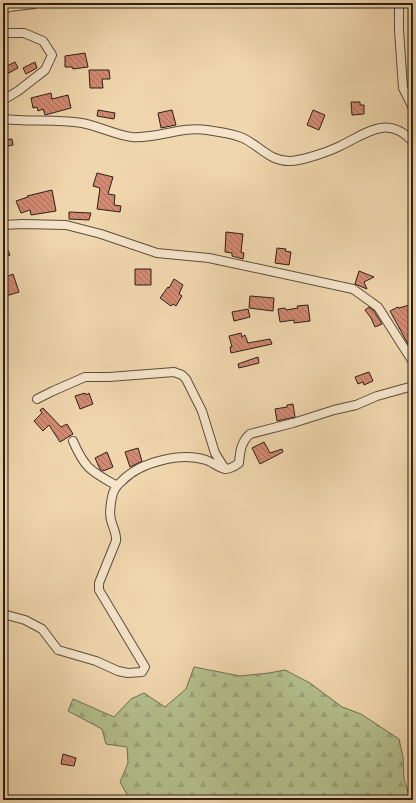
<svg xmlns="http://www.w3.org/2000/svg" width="416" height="803" font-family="'IM FELL Great Primer',serif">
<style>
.forest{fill:url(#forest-firs);stroke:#6e7052}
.building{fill:url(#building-back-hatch);stroke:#292016}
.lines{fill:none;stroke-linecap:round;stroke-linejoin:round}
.minor-casing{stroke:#5b4e3c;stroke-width:10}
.tertiary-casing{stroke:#5b4e3c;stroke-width:12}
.minor{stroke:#f5e4ca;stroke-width:8}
.tertiary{stroke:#f5e4ca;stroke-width:10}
</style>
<defs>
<pattern id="forest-firs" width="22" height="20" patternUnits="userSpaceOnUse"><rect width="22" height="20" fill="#b4bf8e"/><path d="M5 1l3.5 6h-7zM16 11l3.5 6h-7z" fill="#9ba47a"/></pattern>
<pattern id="building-back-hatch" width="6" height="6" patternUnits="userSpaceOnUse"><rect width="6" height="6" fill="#d38a72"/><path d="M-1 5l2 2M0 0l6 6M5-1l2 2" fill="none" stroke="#ab705d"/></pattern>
</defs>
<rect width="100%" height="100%" fill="#f0d6ad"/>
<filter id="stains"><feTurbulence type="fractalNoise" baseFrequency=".005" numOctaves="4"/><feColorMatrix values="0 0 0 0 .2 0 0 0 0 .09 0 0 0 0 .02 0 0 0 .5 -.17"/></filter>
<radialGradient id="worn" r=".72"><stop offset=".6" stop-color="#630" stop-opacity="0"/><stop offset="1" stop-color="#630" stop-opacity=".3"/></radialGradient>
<path class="forest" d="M194 667 240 676 269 673 285 670 310 683 342 707 361 714 399 739 403 757 404 779 410 798 408 800H130L120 782 128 763 127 747 106 744 102 729 68 711 73 699 114 717 131 699 144 693 165 707 186 689Z"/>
<path class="building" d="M85 53 88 67 73 69 72 67H65V56Z
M15 62 18 68 3 76V68Z
M35 62 37 68 26 74 23 68Z
M89 70H109L110 79H102L103 88H90Z
M51 93 52 99 68 95 71 108 45 115 43 109 38 111 37 107 33 108 31 98Z
M351 102H360V105H364V114L352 115Z
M98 110 115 113 114 119 97 116Z
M172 110 176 125 161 128 158 113Z
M313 110 325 115 319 130 307 125Z
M12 139 13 145 3 147V140Z
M97 173 113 177 108 194 115 195 114 205 121 206 120 212 97 209 100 188 93 186Z
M52 190 56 211 31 215 30 210 21 213 16 201 28 197 27 196Z
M69 212 91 213 89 220 69 219Z
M226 232 243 234 241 252 244 253 243 259 232 256V253L225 252Z
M3 239 10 255 3 258Z
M277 248 286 249 285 251 291 252 289 265 275 263Z
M135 269H151V285H135Z
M359 271 374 277 364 282 367 289 355 284Z
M13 274 19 292 6 296 4 291H3V278Z
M174 279 183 285 179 294 182 296 176 306 173 304 171 306 160 298 168 287 169 288Z
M250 296 274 298 273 311 249 308Z
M413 304V342L408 344 390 311 398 307 399 308Z
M308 305 310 321 294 323V320L280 322 278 309 285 308 286 310 298 308 297 306Z
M369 307 374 311 382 324 375 327 371 318 365 310Z
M248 309 250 317 234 321 232 312Z
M241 333 242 337 245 335 248 343 270 339 272 344 231 353 230 347H232L229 336Z
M258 357 259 363 239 368 238 364Z
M369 372 373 381 364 385 363 382 358 384 355 377Z
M85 393 86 395 89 393 93 404 80 409 75 396Z
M293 404 295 417 277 421 275 409 287 407V405Z
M43 408 61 427 67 424 73 434 60 442 49 425 43 431 34 421 42 413 40 410Z
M264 442 270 453 282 449 283 452 260 464 252 448Z
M138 448 142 461 130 467 125 452Z
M107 452 113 467 103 471 100 469 95 458Z
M63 754 76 758 74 766 61 764Z"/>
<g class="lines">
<defs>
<path id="minor" d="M399 3V30L403 88 413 108
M3 33H24L43 41 52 55 45 70 18 91 3 100
M3 119C29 122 56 119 82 123 99 126 115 135 132 137 157 139 181 126 207 130 219 132 232 133 243 138 260 146 270 162 291 161 304 160 328 152 340 146 367 133 388 114 413 142
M3 225 23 224 66 225 101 234 157 253 209 258 353 289 378 307 413 362
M37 399 53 391 85 377H109L174 372 182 375 186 379 202 411 215 453 225 469
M73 441C85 469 91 471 117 486
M3 614 25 620 42 629 58 650 96 661 118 671 128 673 142 672 145 667 99 590V583L116 541C117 534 113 528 111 520 109 513 111 500 113 493 115 488 118 484 122 481 140 462 181 452 206 460 212 462 219 468 225 469 231 469 235 466 239 463 240 451 241 442 250 434L293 423 334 410 356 405 377 396 413 386"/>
<path id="tertiary" d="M3 9 9 6 34 3"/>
</defs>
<use href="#minor" class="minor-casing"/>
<use href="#tertiary" class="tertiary-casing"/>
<use href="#minor" class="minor"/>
<use href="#tertiary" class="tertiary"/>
</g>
<rect width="416" height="803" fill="none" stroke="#f0d6ad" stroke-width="16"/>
<rect x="4" y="4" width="408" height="795" fill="none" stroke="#292016" stroke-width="2"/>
<rect x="8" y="8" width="400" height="787" fill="none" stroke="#292016"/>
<rect width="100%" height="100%" filter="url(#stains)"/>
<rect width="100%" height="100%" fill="url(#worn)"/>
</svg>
